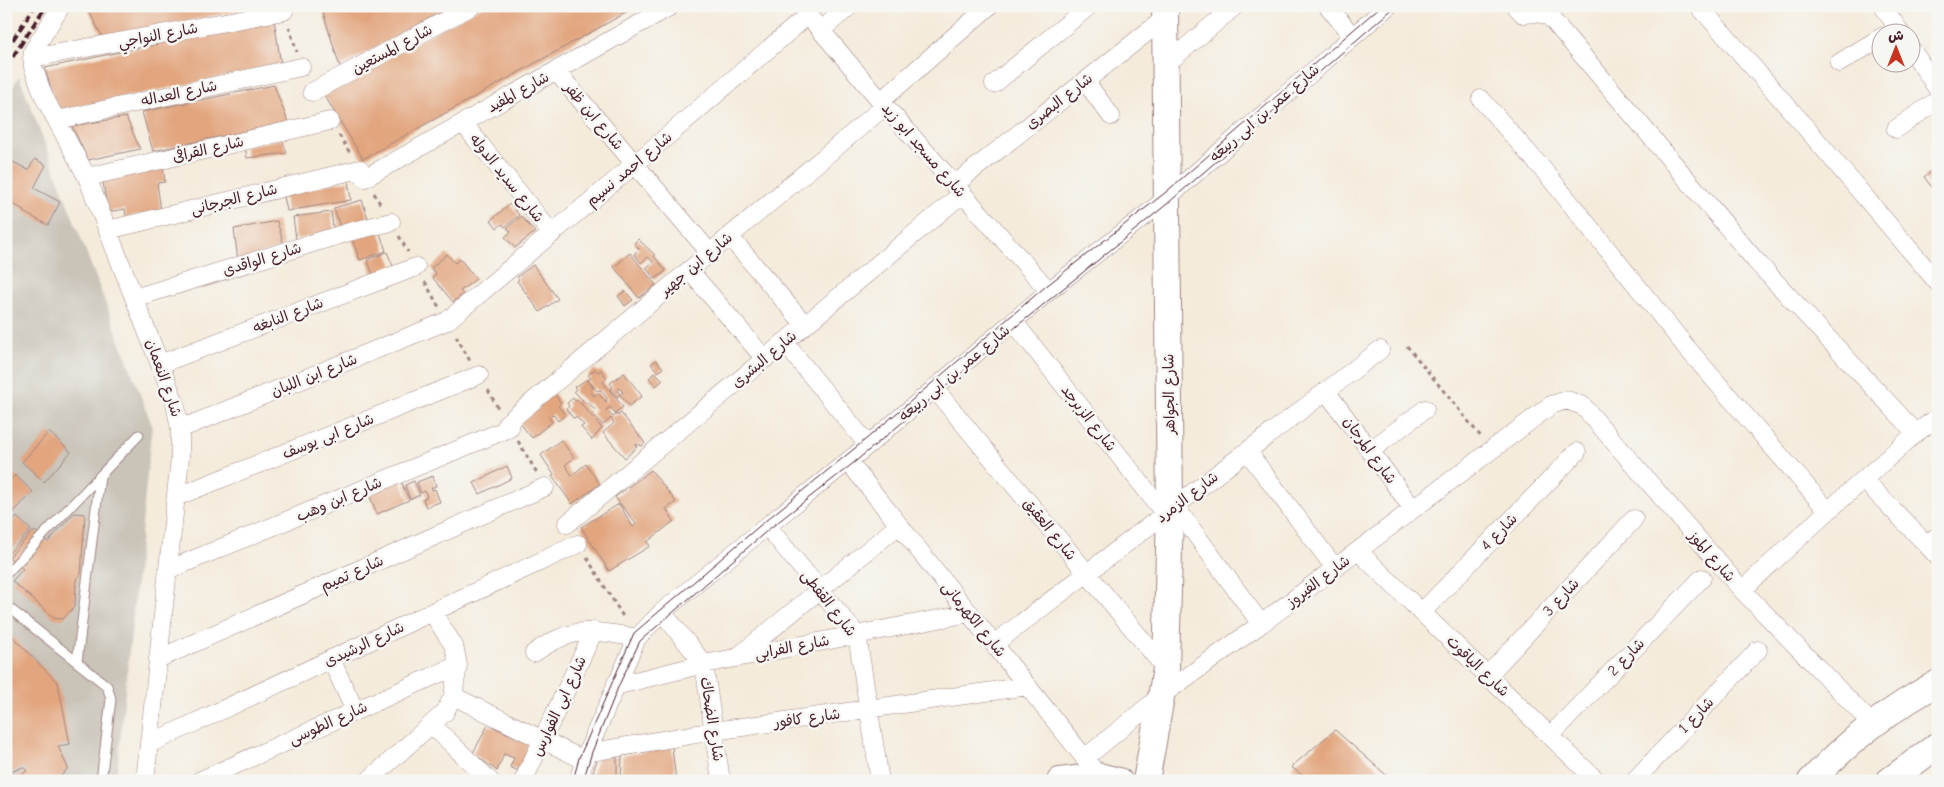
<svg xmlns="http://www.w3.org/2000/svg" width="1944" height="787" font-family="'Comic Neue','Playpen Sans Arabic',sans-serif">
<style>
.industrial{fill:#c9c3b8}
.building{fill:#e2a57e}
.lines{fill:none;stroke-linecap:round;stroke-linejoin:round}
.lane-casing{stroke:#9f8583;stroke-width:11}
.street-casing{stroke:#9f8583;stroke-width:19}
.secondary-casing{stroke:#9f8583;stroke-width:28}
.path{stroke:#9f8583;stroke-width:3;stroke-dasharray:4 4;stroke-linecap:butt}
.lane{stroke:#fff;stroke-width:9}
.street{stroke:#fff;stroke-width:18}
.secondary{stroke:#fff;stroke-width:26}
.tram{stroke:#4a1f2b;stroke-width:1}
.rail{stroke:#4a1f2b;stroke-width:4;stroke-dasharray:8 4;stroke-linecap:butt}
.labels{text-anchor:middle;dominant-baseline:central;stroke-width:5;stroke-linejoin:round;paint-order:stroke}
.street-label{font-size:15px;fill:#4a1f2b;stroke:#f6f6f2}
</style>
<rect width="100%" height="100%" fill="#f6f6f2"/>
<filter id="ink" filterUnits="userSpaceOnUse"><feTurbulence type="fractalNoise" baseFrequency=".02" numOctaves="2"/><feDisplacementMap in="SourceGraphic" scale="10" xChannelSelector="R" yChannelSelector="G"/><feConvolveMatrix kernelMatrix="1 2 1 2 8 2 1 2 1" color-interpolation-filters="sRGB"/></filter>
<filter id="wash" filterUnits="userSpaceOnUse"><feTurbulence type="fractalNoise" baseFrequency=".0096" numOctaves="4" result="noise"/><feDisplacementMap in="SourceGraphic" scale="20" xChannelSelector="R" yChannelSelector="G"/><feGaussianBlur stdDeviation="1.12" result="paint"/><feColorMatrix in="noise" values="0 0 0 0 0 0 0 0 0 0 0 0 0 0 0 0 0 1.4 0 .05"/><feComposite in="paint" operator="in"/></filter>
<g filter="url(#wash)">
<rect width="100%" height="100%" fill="#f4ebdb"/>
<path class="industrial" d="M19 76 152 425 116 781H6V99Z"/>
<g id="blocks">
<path class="building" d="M86 6H256V7L103 38Z
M321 6H452L340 67Z
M483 6H638L363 159 323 93Z
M274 19 281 65 57 111 45 68Z
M274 85 288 122 153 151 142 112Z
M126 117 140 149 88 160 72 126Z
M282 139 287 153 247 158 245 146Z
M8 159 28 170 35 159 46 165 34 188 60 202 48 225 23 212 24 210 6 200V162Z
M163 166 165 182 157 183 161 211 126 217 125 209 108 212 102 176Z
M1936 168 1938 171V195L1924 177Z
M348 181 351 200 287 211 283 192Z
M362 200 369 221 341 230 334 208Z
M510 204 519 215 505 227 502 224 497 228 491 220Z
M331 212 334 234 296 239 293 217Z
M521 216 535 232 515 248 505 237 511 232 507 228Z
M277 221 284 246 238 262 234 229Z
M378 227 386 251 360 260 349 232Z
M638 239 655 255 654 256 666 271 655 279 646 268 653 262 648 257 641 263 634 254 639 249 634 243Z
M387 252 396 273 376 281 367 260Z
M630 253 656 285 639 298 614 267Z
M447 254 455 263 460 259 476 279 460 291 463 294 453 302 432 277 436 274 431 268Z
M533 265 558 299 540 312 517 281 519 279 517 277Z
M625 291 633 300 625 306 618 296Z
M656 360 663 368 658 372 651 364Z
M595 369 598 372 601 370 607 378 603 382 623 407 615 413 610 407 606 410 613 417 617 414 618 416 621 413 645 443 642 446 637 444 635 445 637 447 625 458 603 433 614 423 611 418 603 425 592 413 595 410 588 402 586 404 574 391 576 389 574 387 586 380 593 388 590 391 594 396 598 393 606 402 607 398 601 390 597 391 588 380 591 378 588 375Z
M655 372 663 380 656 386 649 378Z
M624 373 642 396 629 406 620 395 623 392 619 388 617 390 620 394 617 397 610 389 613 387 610 383Z
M554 393 561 403 558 406 565 415 558 421 553 414 549 418 552 422 532 438 518 421Z
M573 398 575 401 577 399 602 428 592 440 581 427 584 425 576 417 573 418 566 409 569 406 567 403Z
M49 432 71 452 44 482 22 462Z
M561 440 574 458 565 465 572 475 586 464 600 484 572 504 552 476 554 475 541 455Z
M507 466 512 478 480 494 474 483Z
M651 470 676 502 666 509 674 521 647 542 650 546 609 571 581 527 619 504 633 527 636 524 615 497Z
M15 475 33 492 6 520V485Z
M433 476 436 486 431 488 432 490 435 489 440 502 426 507 423 499 427 497 425 491 421 493 417 482Z
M400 479 409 500 377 514 368 492Z
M414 481 420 495 410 499 405 485Z
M74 513 85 514 81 574 76 580 75 606 63 619 54 618 12 581 23 569 9 557 32 532H37L48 542Z
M17 517 31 530 6 556V529Z
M6 630 58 683 70 744 58 746 68 768 57 781H11L27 771 23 767 6 774Z
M488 725 537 746 525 774 510 767 514 758 504 754 497 771 473 753Z
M1335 730 1393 781H1310L1291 767Z
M672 747 676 781H621L622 756Z
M598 757H617V781H590Z"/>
</g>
</g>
<g filter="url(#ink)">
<use href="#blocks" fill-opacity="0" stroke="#9f8583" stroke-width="1"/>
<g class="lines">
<defs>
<path id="lane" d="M6 574 139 435
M6 604 9 608 107 686 111 699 101 781
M77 662 100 476"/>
<path id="street" d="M61 6 33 51V67L44 97 87 177 175 403 180 429V458L145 781
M1328 6 1352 36
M1516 6 1523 14 1538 13 1550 17 1755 260 1916 433
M1699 6 1796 116 1938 283
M1883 6 1900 32
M801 7 885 106 1049 291
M821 30 850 6
M1912 50 1938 90
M32 58 284 11
M1839 63 1882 37
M1165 65 1235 6
M556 71 710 253
M1085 81 1111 116
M994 84 1089 6
M312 92 472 6
M1481 99 1546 173 1686 347 1828 511
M881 101 989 6
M57 120 301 67
M463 123 552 234
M1896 129 1938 100
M87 177 330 121
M365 178 671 6
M954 185 1165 18
M108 230 360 169
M730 237 805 325
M689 270 765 359
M134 298 349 232 391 222
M1014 322 1165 514
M784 342 868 445
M160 364 416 267
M934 388 1166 669
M1326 391 1413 509
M507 423 885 106
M180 429 447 321 635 164 808 15
M1247 451 1335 568
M1370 451 1425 409
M848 461 1091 766
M1864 480 1926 544 1938 536
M176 497 479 375
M1175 506 1261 624
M567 524 962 194
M767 526 857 635 880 781
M1926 544 1938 557
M1358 551 1597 781
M168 570 510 428
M1742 590 1828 511 1916 433 1938 417
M662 612 704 664 721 781
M1422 612 1577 452
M994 644 1380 350
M534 653C573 625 592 630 637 638
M740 655 899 525
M158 659 545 487
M331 659 355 711
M1488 675 1634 519
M616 683 619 685 704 664 970 613
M453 696 584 760
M432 725 490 781
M1550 736 1702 578
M149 744 578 544
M588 750 592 752 714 731 1028 686
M1085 758 1162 695 1261 624 1551 405 1567 400 1583 406 1742 590 1872 724
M199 781 458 665
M368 781 445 712 453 696 458 665 454 646 432 612
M523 781 594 631
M578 781 588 750 637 638 662 612 767 526 868 445 1049 291 1167 198 1388 6
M1634 781 1758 650"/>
<path id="secondary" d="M1060 781 1099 776 1119 781
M1146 781 1166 669 1170 510 1165 6
M1811 781C1848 741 1890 709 1938 683
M1889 781 1938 745"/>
</defs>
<use href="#lane" class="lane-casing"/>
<use href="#street" class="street-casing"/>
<use href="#secondary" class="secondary-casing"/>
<path class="path" d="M289 27 297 52
M339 135 350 153
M374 193 382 207
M399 236 408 252
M425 282 439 307
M456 336 470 361
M1407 346 1482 438
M488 390 498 408
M518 441 537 473
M587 558 624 618"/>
<use href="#lane" class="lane"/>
<use href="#street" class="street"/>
<use href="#secondary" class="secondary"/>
<path class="tram" d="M573 781 579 758 634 633 764 522 865 440 1045 287 1166 192 1381 6
M583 781 592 752 619 685 640 641 769 529 851 465 938 393 1017 326 1167 204 1396 6"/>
<path class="rail" d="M6 50 35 6
M6 67 46 6"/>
</g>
</g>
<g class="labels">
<g class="street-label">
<text transform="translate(158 35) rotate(-11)">شارع النواجي</text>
<text transform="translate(392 49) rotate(-28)">شارع المستعين</text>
<text transform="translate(518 92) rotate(-29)">شارع المفيد</text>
<text transform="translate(179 93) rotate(-12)">شارع العداله</text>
<text transform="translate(1059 101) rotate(-38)">شارع البصرى</text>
<text transform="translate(1264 113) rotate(-41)">شارع عمر بن ابى ربيعه</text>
<text transform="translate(594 116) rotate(50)">شارع ابن ظفر</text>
<text transform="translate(208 149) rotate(-13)">شارع القرافى</text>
<text transform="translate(924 150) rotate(49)">شارع مسجد ابو زيد</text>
<text transform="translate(629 169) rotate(-40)">شارع احمد نسيم</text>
<text transform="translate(507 178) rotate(51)">شارع سديد الدوله</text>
<text transform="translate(234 199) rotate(-14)">شارع الجرجانى</text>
<text transform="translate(262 259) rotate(-17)">شارع الواقدى</text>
<text transform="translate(696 264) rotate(-40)">شارع ابن جهير</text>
<text transform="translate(288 315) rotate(-21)">شارع النابغه</text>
<text transform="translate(764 359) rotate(-40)">شارع البشرى</text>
<text transform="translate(954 373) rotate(-40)">شارع عمر بن ابى ربيعه</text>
<text transform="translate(314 375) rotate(-22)">شارع ابن اللبان</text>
<text transform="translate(164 378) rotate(71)">شارع النعمان</text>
<text transform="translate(1169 394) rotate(-91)">شارع الجواهر</text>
<text transform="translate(1089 418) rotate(52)">شارع الزبرجد</text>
<text transform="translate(328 436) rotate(-22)">شارع ابى يوسف</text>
<text transform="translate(1370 450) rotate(54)">شارع المرجان</text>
<text transform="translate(1187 497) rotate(-37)">شارع الزمرد</text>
<text transform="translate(339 499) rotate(-23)">شارع ابن وهب</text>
<text transform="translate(1050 529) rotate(51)">شارع العقيق</text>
<text transform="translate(1499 532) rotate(-46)">شارع 4</text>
<text transform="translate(1712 556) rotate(49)">شارع الموز</text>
<text transform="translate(352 573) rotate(-24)">شارع تميم</text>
<text transform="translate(1318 581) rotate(-37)">شارع الفيروز</text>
<text transform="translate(1561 597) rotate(-47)">شارع 3</text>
<text transform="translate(829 603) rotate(52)">شارع القفطى</text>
<text transform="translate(974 619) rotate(51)">شارع الكهرمانى</text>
<text transform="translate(364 644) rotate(-25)">شارع الرشيدى</text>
<text transform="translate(792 647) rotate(-11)">شارع الفرابى</text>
<text transform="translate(1626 657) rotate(-46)">شارع 2</text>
<text transform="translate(1478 666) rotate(44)">شارع الياقوت</text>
<text transform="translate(559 706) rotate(-65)">شارع ابى الفوارس</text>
<text transform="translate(1696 715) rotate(-46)">شارع 1</text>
<text transform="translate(807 718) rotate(-8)">شارع كافور</text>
<text transform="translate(712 719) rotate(81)">شارع الضحاك</text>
<text transform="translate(328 723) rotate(-24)">شارع الطوسى</text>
</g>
</g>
<rect width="1944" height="787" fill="none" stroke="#f6f6f2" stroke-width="25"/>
<g transform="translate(1896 48)"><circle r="24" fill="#f6f6f2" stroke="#b1a0a2"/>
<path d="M0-4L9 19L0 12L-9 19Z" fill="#c8321e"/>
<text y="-8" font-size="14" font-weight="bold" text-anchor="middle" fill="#4a1f2b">ش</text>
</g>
</svg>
